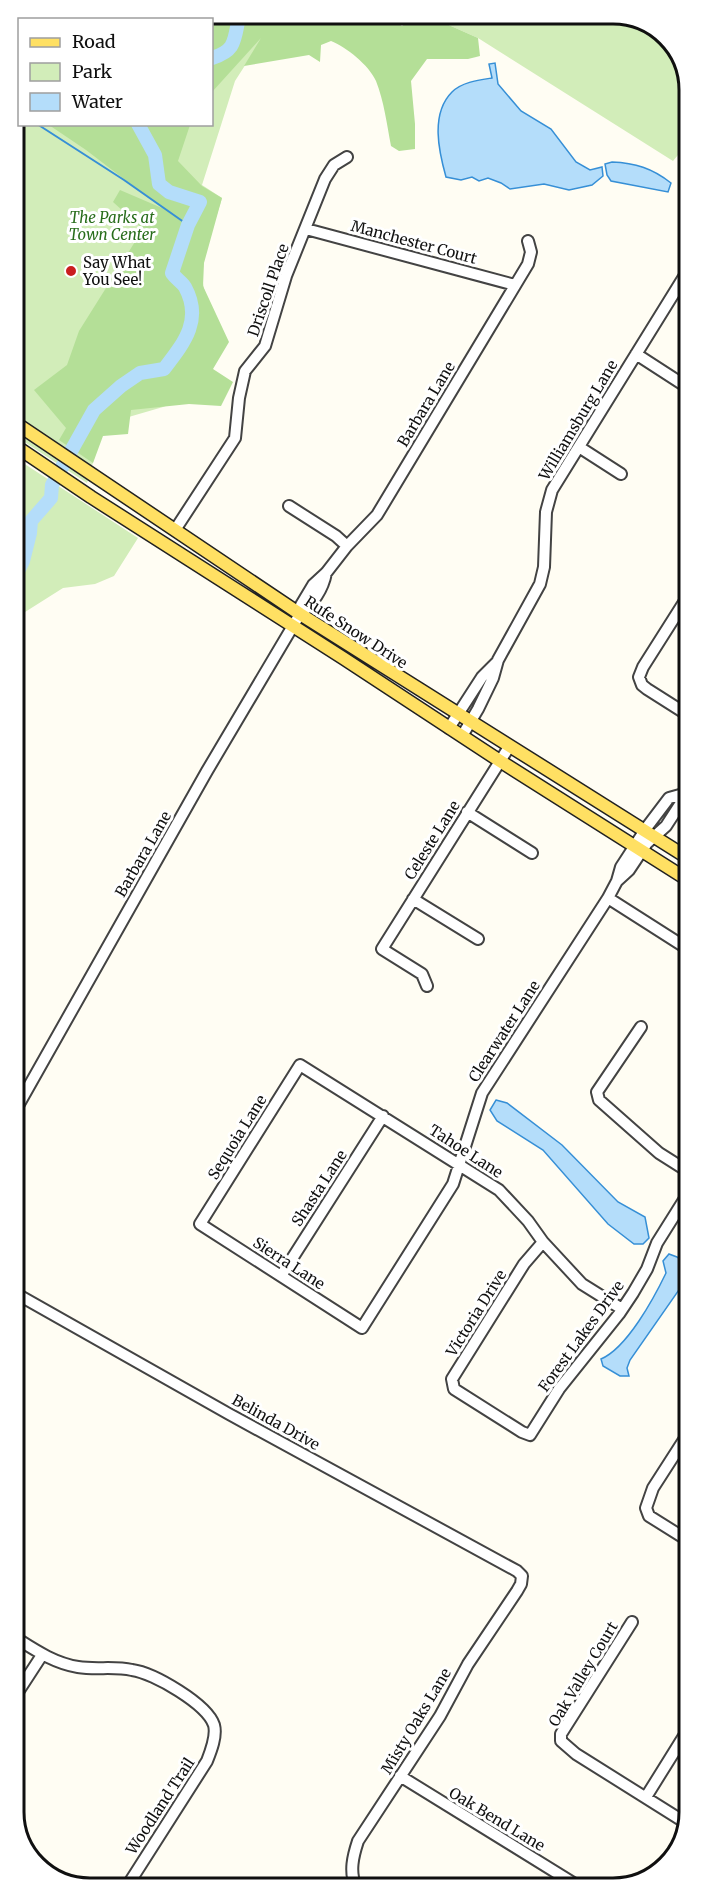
<svg xmlns="http://www.w3.org/2000/svg" width="703" height="1902" font-family="Merriweather,serif">
<style>
.green{fill:#d2edb9}
.forest{fill:#b4df97}
.water{fill:#b4ddfa;stroke:#368fd6;stroke-width:1.5}
.lines{fill:none;stroke-linecap:round;stroke-linejoin:round}
.stream{stroke:#368fd6;stroke-width:2}
.river{stroke:#b4ddfa;stroke-width:14}
.minor-casing{stroke:#434343;stroke-width:14}
.major-casing{stroke:#212121;stroke-width:15}
.minor{stroke:#fff;stroke-width:10}
.major{stroke:#ffe063;stroke-width:12}
.poi-dot{fill:#ca1e1f;stroke:#fff;stroke-width:2}
.labels{text-anchor:middle;dominant-baseline:central;stroke-width:6;stroke-linejoin:round;paint-order:stroke}
.park-label{font-size:15px;font-style:italic;fill:#286d1b;stroke:#fff}
.street-label{font-size:15px;fill:#101010;stroke:#fff}
.poi-label{font-size:15px;fill:#101010;stroke:#fff;text-anchor:start}
.rim{fill:none;stroke:#101010;stroke-width:3}
</style>
<rect width="100%" height="100%" fill="#fffdf3"/>
<path class="green" d="M90 14H278L235 81 202 185 222 198C215 224 196 266 205 292L197 394 163 407 108 423 103 428 87 483 14 435V85L19 72 20 124H212V20L75 19Z
M424 14H619L660 29 687 69V144L673 161 478 38Z
M14 457 138 538 114 576 95 584 63 588 14 619Z"/>
<path class="forest" d="M180 14H276L272 22 278 14H382L402 26 419 14H424L478 38 480 56 468 59H427L411 81 415 124V149L399 151 391 146C387 125 384 101 376 81 369 65 346 47 331 41L321 45 320 62 309 55 244 66 261 38 212 92V20L177 19Z
M49 125H190L178 161 202 186 222 198 204 263 203 286 229 342 213 369 233 382 221 406 189 404 131 410 128 434 103 436 93 463 59 440 66 428 34 390 67 365 79 331 143 229 113 202 120 190 162 208 86 150Z"/>
<path class="water" d="M495 63 498 84 521 111 551 129 576 162 590 170 602 167 603 176 592 185 569 190 544 184 510 189 501 183 488 178 479 181 472 177 461 180 446 177C439 152 430 114 452 92 462 82 479 80 492 78L489 64Z
M612 162C635 163 652 168 671 183L668 192 611 181 607 175 605 164Z
M496 1100 507 1103 562 1145 618 1202 645 1217 649 1238 643 1244H634L608 1224 543 1150 497 1121 490 1110Z
M669 1254 677 1257 682 1261 688 1277 630 1360 627 1368 629 1376H620L603 1366 601 1359C627 1348 654 1298 666 1273L663 1261Z"/>
<g class="lines">
<path class="stream" d="M14 109 20 113
M37 124 124 180 188 225"/>
<path class="river" d="M212 58C234 51 234 43 238 22L232 14
M14 579 23 561 30 533 31 521 51 498 52 485 94 410 121 386 140 373 164 369C184 343 203 320 185 287 182 282 176 279 172 273L188 225 200 202 169 192 159 184 155 155 138 124"/>
<defs>
<path id="minor" d="M306 229 515 285
M636 354 687 387
M579 447 621 474
M289 506 336 536 347 546
M175 530 235 438 239 398 245 371 265 346 286 276 325 179 334 165 347 157
M688 596 643 667 639 677 642 685 647 689 688 715
M300 614 301 605 313 585 326 573 347 546 377 515 528 264 531 252 528 241
M449 728 482 677 496 663
M462 736 478 709 493 678 498 660 540 584 544 567 546 512 552 490 687 272
M467 812 532 853
M617 881 629 870 647 843 666 826 688 792
M608 898 688 949
M413 899 478 939
M427 986 422 974 382 949 509 747
M641 1027 597 1092 599 1100 659 1153 689 1172
M15 1111 207 771 300 614C313 604 323 589 326 573
M543 1242 524 1264 452 1379 454 1389 522 1432 530 1435 559 1389 619 1314 633 1293 647 1269 657 1243 689 1192
M281 1276 383 1116
M15 1293 229 1414 517 1571 522 1576 521 1584 517 1591 468 1664 440 1716 358 1841C353 1856 349 1872 356 1887
M622 1309 582 1284 543 1242 528 1221 499 1190 300 1065 200 1224 362 1328 453 1184 482 1093 608 898 617 881 621 867 647 827 669 798 687 793
M689 1432 653 1488 646 1508 649 1516 689 1541
M632 1622 561 1734V1741L576 1754 686 1823
M16 1638C35 1650 54 1663 78 1667 96 1670 114 1666 132 1670 154 1673 207 1704 214 1725 217 1736 211 1751 207 1761L126 1888
M16 1695 42 1655
M400 1776 578 1886
M646 1797 689 1728"/>
<path id="major" d="M14 422 300 614 688 858
M14 445 91 497 343 658 500 761 688 880"/>
</defs>
<use href="#minor" class="minor-casing"/>
<use href="#major" class="major-casing"/>
<use href="#minor" class="minor"/>
<use href="#major" class="major"/>
</g>
<circle class="poi-dot" cx="71" cy="271" r="6"/>
<g class="labels">
<g class="park-label">
<text x="112" y="217">The Parks at<tspan x="112" dy="17">Town Center</tspan></text>
</g>
<g class="street-label">
<text transform="translate(414 242) rotate(15)">Manchester Court</text>
<text transform="translate(268 290) rotate(-71)">Driscoll Place</text>
<text transform="translate(426 404) rotate(-59)">Barbara Lane</text>
<text transform="translate(578 420) rotate(-59)">Williamsburg Lane</text>
<text transform="translate(356 632) rotate(33)">Rufe Snow Drive</text>
<text transform="translate(432 840) rotate(-58)">Celeste Lane</text>
<text transform="translate(143 854) rotate(-60)">Barbara Lane</text>
<text transform="translate(504 1031) rotate(-57)">Clearwater Lane</text>
<text transform="translate(237 1137) rotate(-58)">Sequoia Lane</text>
<text transform="translate(466 1151) rotate(33)">Tahoe Lane</text>
<text transform="translate(319 1188) rotate(-57)">Shasta Lane</text>
<text transform="translate(289 1263) rotate(33)">Sierra Lane</text>
<text transform="translate(476 1313) rotate(-58)">Victoria Drive</text>
<text transform="translate(581 1336) rotate(-54)">Forest Lakes Drive</text>
<text transform="translate(276 1422) rotate(29)">Belinda Drive</text>
<text transform="translate(583 1674) rotate(-59)">Oak Valley Court</text>
<text transform="translate(416 1721) rotate(-59)">Misty Oaks Lane</text>
<text transform="translate(160 1806) rotate(-57)">Woodland Trail</text>
<text transform="translate(497 1819) rotate(31)">Oak Bend Lane</text>
</g>
<g class="poi-label">
<text x="83" y="262">Say What<tspan x="83" dy="17">You See!</tspan></text>
</g>
</g>
<path d="M0 0H703V1902H0ZM90 24H613A66 66 0 0 1 679 90V1812A66 66 0 0 1 613 1878H90A66 66 0 0 1 24 1812V90A66 66 0 0 1 90 24Z" fill="#fff" fill-rule="evenodd"/>
<path class="rim" d="M90 24H613A66 66 0 0 1 679 90V1812A66 66 0 0 1 613 1878H90A66 66 0 0 1 24 1812V90A66 66 0 0 1 90 24Z"/>
<rect x="18" y="18" width="195" height="108" fill="#ffffff" stroke="#9f9f9f" stroke-width="1.5"/>
<rect x="30" y="38" width="30" height="9" fill="#ffe063" stroke="#9f9f9f" stroke-width="1.5"/>
<text x="72" y="48" font-size="18" fill="#101010">Road</text>
<rect x="30" y="63" width="30" height="18" fill="#d2edb9" stroke="#9f9f9f" stroke-width="1.5"/>
<text x="72" y="78" font-size="18" fill="#101010">Park</text>
<rect x="30" y="93" width="30" height="18" fill="#b4ddfa" stroke="#9f9f9f" stroke-width="1.5"/>
<text x="72" y="108" font-size="18" fill="#101010">Water</text>
</svg>
